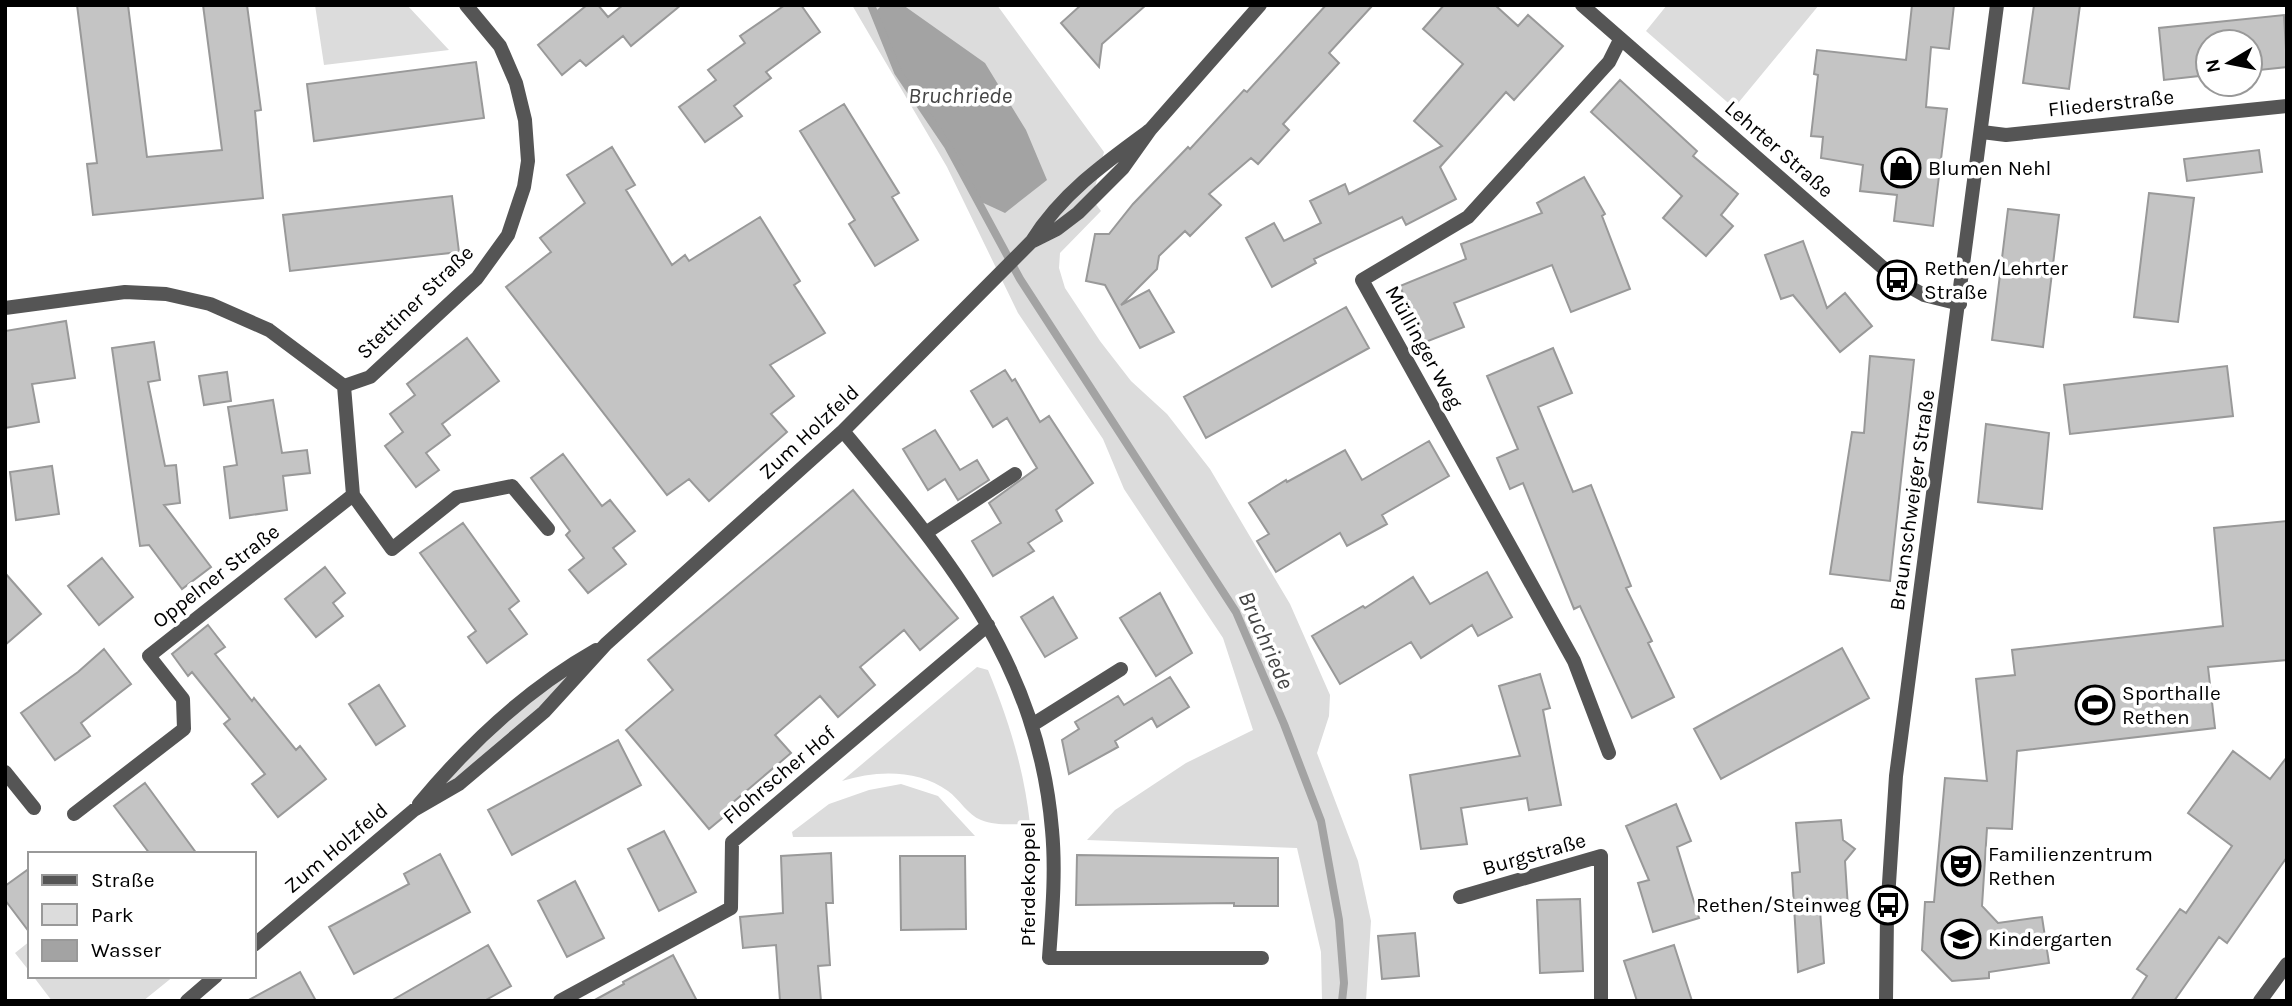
<svg xmlns="http://www.w3.org/2000/svg" width="2292" height="1006" font-family="Karla,sans-serif">
<style>
.green{fill:#dcdcdc}
.water{fill:#a3a3a3}
.lines{fill:none;stroke-linecap:round;stroke-linejoin:round}
.stream{stroke:#a3a3a3;stroke-width:8}
.building{fill:#c4c4c4;stroke:#999;stroke-width:2}
.minor{stroke:#555;stroke-width:14}
.tertiary{stroke:#555;stroke-width:14}
.labels{text-anchor:middle;dominant-baseline:central;stroke-width:7;stroke-linejoin:round;paint-order:stroke}
.street-label{font-size:21px;fill:#000;stroke:#fff}
.poi-label{font-size:21px;fill:#000;stroke:#fff;text-anchor:start}
.water-label{font-size:23px;font-style:italic;fill:#444;stroke:#fff}
</style>
<rect width="100%" height="100%" fill="#fff"/>
<path class="green" d="M315 5H407L449 50 324 65Z
M852 5H997L1104 152 1092 199 1101 211 1060 253 1059 268 1065 288 1100 341 1131 381 1167 414 1210 469 1290 604 1330 695 1329 716 1317 753 1358 861 1371 921 1366 1001H1322L1321 952 1297 848 1087 840 1115 810 1186 763 1253 730 1223 638 1124 489 1103 439 1018 313 947 167Z
M1667 5H1819L1734 108 1646 31Z
M583 662 544 712 441 789 483 738Z
M977 667 988 670C1009 721 1024 769 1030 824 1014 824 996 826 981 820 968 815 959 799 948 791 918 769 876 770 842 781Z
M901 784 938 796 975 836 793 837 792 832 829 804 869 790Z
M30 941V972L15 953Z
M33 976H174L143 1001H52Z"/>
<path class="water" d="M882 5H903L985 63 1026 130 1047 180 1005 213 977 200 948 146 898 72 874 13Z"/>
<g class="lines">
<path class="stream" d="M871 5 898 72 948 146 1020 279 1236 612 1284 724 1321 821 1339 920 1344 983 1342 1001"/>
</g>
<path class="building" d="M77 5H128L147 157 222 150 203 5H247L261 110 255 111 263 198 93 215 87 164 97 163Z
M587 5H598L608 17 623 5H681L631 46 623 36 586 66 580 60 562 75 538 45Z
M785 5H801L820 32 766 72 771 78 734 106 742 116 705 142 679 107 716 80 708 70 745 43 740 36Z
M1081 5H1146L1102 44 1099 67 1061 23Z
M1326 5H1373L1329 53 1339 63 1283 124 1289 130 1258 164 1251 158 1209 194 1221 205 1190 236 1185 231 1159 256 1157 269 1121 305 1149 290 1174 332 1140 348 1105 285 1086 281 1095 234H1109L1133 204 1188 147 1190 149 1244 90 1247 92Z
M1444 5H1495L1518 26 1528 15 1563 46 1514 100 1506 92 1440 167 1456 199 1406 225 1402 217 1314 259 1316 263 1272 287 1246 238 1274 223 1284 241 1321 223 1310 201 1345 184 1349 194 1442 146 1414 121 1463 64 1423 29Z
M1912 5H1954L1949 49 1931 47 1926 107 1947 109 1933 226 1894 221 1897 195 1860 191 1863 165 1821 158 1823 137 1811 136 1818 75 1814 74 1817 50 1906 60Z
M2034 5H2080L2069 89 2023 83Z
M2284 15 2287 67 2250 71V42H2208V75L2164 80 2159 28Z
M476 62 484 118 314 141 307 84Z
M1620 80 1697 151 1693 156 1738 194 1721 215 1733 226 1706 256 1663 218 1682 196 1591 112Z
M844 104 899 193 892 197 918 240 875 266 849 224 855 220 800 131Z
M612 147 635 185 626 190 672 265 685 255 689 261 760 217 800 281 794 285 825 333 770 365 794 396 771 414 787 432 709 501 689 479 667 495 506 287 551 252 540 238 585 203 567 175Z
M2259 150 2262 172 2187 181 2184 159Z
M1584 177 1605 214 1602 216 1630 289 1571 312 1552 265 1454 303 1464 327 1423 343 1400 286 1466 259 1461 244 1542 213 1537 203Z
M2149 193 2194 198 2178 322 2134 317Z
M452 196 459 252 290 271 283 215Z
M2008 209 2059 215 2043 347 1992 340Z
M1803 241 1827 308 1845 293 1872 326 1840 352 1793 295 1781 299 1765 255Z
M1346 307 1369 348 1206 438 1184 397Z
M66 321 75 378 32 384 39 422 5 428V331Z
M467 338 499 381 442 424 450 435 426 453 439 470 416 487 385 446 403 432 390 414 415 395 407 384Z
M154 342 160 380 148 382 165 466 176 465 180 503 164 505 211 567 182 589 149 545 140 546 112 348Z
M1553 348 1572 393 1538 407 1573 492 1591 485 1631 586 1626 588 1652 641 1648 643 1674 697 1632 718 1580 606 1574 609 1523 483 1510 489 1497 458 1518 449 1487 376Z
M1870 356 1914 360 1890 581 1830 574 1852 432 1864 433Z
M2227 366 2233 416 2070 434 2064 385Z
M1005 370 1012 381 1015 379 1040 422 1049 416 1093 483 1056 510 1062 521 1028 543 1034 551 993 576 972 541 1001 523 989 503 1037 468 1007 418 993 427 971 391Z
M227 372 231 401 204 405 199 376Z
M273 400 282 453 307 450 310 473 283 476 287 510 230 518 224 467 237 465 228 407Z
M1986 424 2049 433 2042 509 1978 502Z
M935 430 960 470 977 460 989 480 958 500 945 479 928 490 903 449Z
M1429 441 1449 476 1382 515 1387 524 1347 546 1340 533 1276 572 1257 541 1269 534 1249 503 1286 480 1287 482 1345 450 1362 480Z
M563 454 602 506 610 500 635 531 613 548 626 564 588 593 569 570 584 558 566 535 570 531 531 478Z
M52 466 59 514 16 520 10 472Z
M853 490 958 618 920 650 904 630 860 667 875 685 838 717 820 696 775 735 791 753 724 810 727 814 709 829 626 730 673 690 648 660Z
M2287 521V660L2208 667 2215 728 2017 751 2012 829 1987 828 1982 906 1998 923 2042 917 2049 963 1989 972V978L1952 981 1922 950 1925 902H1934L1945 778 1987 781 1976 679 2015 675 2012 650 2223 626 2214 528Z
M463 523 519 601 509 609 527 634 487 663 468 637 476 631 420 553Z
M102 558 133 597 99 625 68 586Z
M325 567 345 593 333 603 343 616 316 637 285 599Z
M1487 572 1512 617 1478 636 1472 625 1421 658 1411 642 1340 684 1312 636 1363 606 1365 608 1413 577 1430 604Z
M5 573 41 614 5 645Z
M1160 593 1192 653 1156 676 1120 618Z
M1053 597 1077 638 1045 657 1021 617Z
M208 625 225 647 215 654 252 701 254 698 296 750 300 746 326 779 278 817 252 784 265 774 224 724 230 719 192 672 188 676 172 654Z
M1842 648 1869 698 1721 779 1694 729Z
M104 649 131 684 81 723 90 736 55 760 21 713 78 672Z
M1540 674 1550 708 1543 710 1561 805 1529 810 1527 798 1461 808 1467 844 1421 849 1410 775 1520 756 1499 686Z
M1170 677 1189 707 1157 727 1152 718 1115 741 1118 747 1069 774 1062 740 1079 729 1075 722 1118 696 1124 705Z
M379 685 405 726 376 745 349 704Z
M618 740 641 785 512 855 488 810Z
M2233 751 2270 779 2287 757V857L2227 943 2219 937 2174 1001H2131L2147 976 2137 969 2180 909 2186 913 2232 846 2188 813Z
M145 783 197 854H150L114 806Z
M1676 804 1691 841 1677 847 1699 918 1653 932 1638 883 1649 880 1626 826Z
M1841 820 1843 840 1855 849 1845 861 1848 908 1820 910 1824 963 1798 972 1792 873 1800 872 1796 823Z
M664 831 696 892 659 911 628 849Z
M831 853 833 903H826L830 965 818 966 821 1001H780L776 945 743 948 740 917 783 913 781 856Z
M440 854 470 912 354 974 329 927 409 884 404 874Z
M1077 855 1278 858V906H1234V903L1076 905Z
M900 856H965L966 929 901 930Z
M30 868V933L5 900V886Z
M575 881 604 938 567 957 538 901Z
M1580 899 1583 971 1540 973 1537 900Z
M1415 933 1419 976 1382 979 1378 936Z
M488 945 511 986 484 1001H391Z
M1674 945 1692 1001H1637L1624 961Z
M673 955 697 1001H593L624 984 623 982Z
M300 972 316 1001H247Z"/>
<g class="lines">
<path class="minor" d="M1582 5 1897 280 1924 295 1960 304
M1982 132 2006 135 2287 106
M1033 241 1057 229 1078 213 1123 168 1150 130 1260 5
M5 308 125 292 166 294 210 304 269 330 344 386 353 495 392 549 457 497 512 486 548 529
M344 386 370 377 477 278 508 235 524 187 528 161 525 120 516 83 500 46 466 5
M843 431C946 555 1038 662 1052 830 1056 872 1052 916 1049 958H1262
M927 532 1015 474
M1032 725 1121 669
M1609 753 1574 661 1362 280 1468 217 1609 62 1620 40
M5 772 34 808
M419 804C468 745 529 688 596 650
M74 814 184 729 183 699 149 656 353 495
M1460 897 1601 856V1001
M254 945 414 810 459 784 544 712 606 644 843 431 1032 241C1061 194 1106 162 1150 130
M187 1001 216 976
M560 1001 731 908 732 842 988 625
M1886 1001 1887 914 1896 776 1997 5"/>
<path class="tertiary" d="M2260 1001 2287 964"/>
</g>
<defs>
<symbol id="shop-ring" viewBox="-11 -11 22 22"><circle r="9.5" fill="#fff" stroke="#000" stroke-width="1.5"/><path d="M-5-2.5h2.3a2.7 3.5 0 0 1 5.4 0H5L5.5 6h-11ZM-1.5-2.5h3a1.5 2.3 0 0 0-3 0Z" fill="#000"/></symbol>
<symbol id="bus-ring" viewBox="-11 -11 22 22"><circle r="9.5" fill="#fff" stroke="#000" stroke-width="1.5"/><path d="M-5-6H5V4H4V6H2V4H-2V6H-4V4H-5ZM-3.5-4V0h7V-4ZM-3.5 1.2v1.5H-2V1.2ZM2 1.2v1.5H3.5V1.2Z" fill="#000"/></symbol>
<symbol id="stadium-ring" viewBox="-11 -11 22 22"><circle r="9.5" fill="#fff" stroke="#000" stroke-width="1.5"/><path d="M0-5a6.5 5 0 1 0 0 10a6.5 5 0 1 0 0-10ZM-3.5-1.8h7v3.6h-7Z" fill="#000"/></symbol>
<symbol id="theatre-ring" viewBox="-11 -11 22 22"><circle r="9.5" fill="#fff" stroke="#000" stroke-width="1.5"/><path d="M-5-5.5Q0-4 5-5.5V0Q5 5 0 6Q-5 5-5 0ZM-3.3-2.5H-1v1.5H-3.3ZM1-2.5H3.3v1.5H1ZM-2.8 1Q0 5.5 2.8 1Z" fill="#000"/></symbol>
<symbol id="school-ring" viewBox="-11 -11 22 22"><circle r="9.5" fill="#fff" stroke="#000" stroke-width="1.5"/><path d="M0-5L7-2L0 1L-7-2ZM-4 1L0 2.5L4 1V4Q0 6-4 4Z" fill="#000"/></symbol>
</defs>
<g fill-rule="evenodd">
<use href="#shop-ring" x="1879" y="146" width="44" height="44"/>
<use href="#bus-ring" x="1875" y="258" width="44" height="44"/>
<use href="#stadium-ring" x="2073" y="683" width="44" height="44"/>
<use href="#theatre-ring" x="1939" y="844" width="44" height="44"/>
<use href="#bus-ring" x="1866" y="883" width="44" height="44"/>
<use href="#school-ring" x="1939" y="917" width="44" height="44"/>
</g>
<g class="labels">
<g class="street-label">
<text transform="translate(2111 103) rotate(-6)">Fliederstraße</text>
<text transform="translate(1779 149) rotate(41)">Lehrter Straße</text>
<text transform="translate(415 302) rotate(-44)">Stettiner Straße</text>
<text transform="translate(1424 347) rotate(61)">Müllinger Weg</text>
<text transform="translate(809 432) rotate(-43)">Zum Holzfeld</text>
<text transform="translate(1912 500) rotate(-82)">Braunschweiger Straße</text>
<text transform="translate(216 576) rotate(-38)">Oppelner Straße</text>
<text transform="translate(779 775) rotate(-40)">Flohrscher Hof</text>
<text transform="translate(336 848) rotate(-40)">Zum Holzfeld</text>
<text transform="translate(1534 854) rotate(-16)">Burgstraße</text>
<text transform="translate(1028 884) rotate(-90)">Pferdekoppel</text>
</g>
<g class="poi-label">
<text x="1928" y="168">Blumen Nehl</text>
<text x="1924" y="268">Rethen/Lehrter<tspan x="1924" dy="24">Straße</tspan></text>
<text x="2122" y="693">Sporthalle<tspan x="2122" dy="24">Rethen</tspan></text>
<text x="1988" y="854">Familienzentrum<tspan x="1988" dy="24">Rethen</tspan></text>
<text x="1861" y="905" text-anchor="end">Rethen/Steinweg</text>
<text x="1988" y="939">Kindergarten</text>
</g>
<g class="water-label">
<text x="960" y="95">Bruchriede</text>
<text transform="translate(1266 640) rotate(66)">Bruchriede</text>
</g>
</g>
<rect width="2292" height="1006" fill="none" stroke="#000000" stroke-width="14"/>
<rect x="28" y="852" width="228" height="126" fill="#ffffff" stroke="#999999" stroke-width="2"/>
<rect x="42" y="875" width="35" height="10" fill="#555555" stroke="#999999" stroke-width="2"/>
<text x="91" y="887" font-size="21" fill="#000000">Straße</text>
<rect x="42" y="904" width="35" height="21" fill="#dcdcdc" stroke="#999999" stroke-width="2"/>
<text x="91" y="922" font-size="21" fill="#000000">Park</text>
<rect x="42" y="940" width="35" height="21" fill="#a3a3a3" stroke="#999999" stroke-width="2"/>
<text x="91" y="957" font-size="21" fill="#000000">Wasser</text>
<g transform="translate(2229 63) rotate(260)"><circle r="33" fill="#ffffff" stroke="#999999" stroke-width="2"/>
<path d="M0-5L12 26L0 18L-12 26Z" fill="#000000"/>
<text y="-10" font-size="19" font-weight="bold" text-anchor="middle" fill="#000000">N</text>
</g>
</svg>
